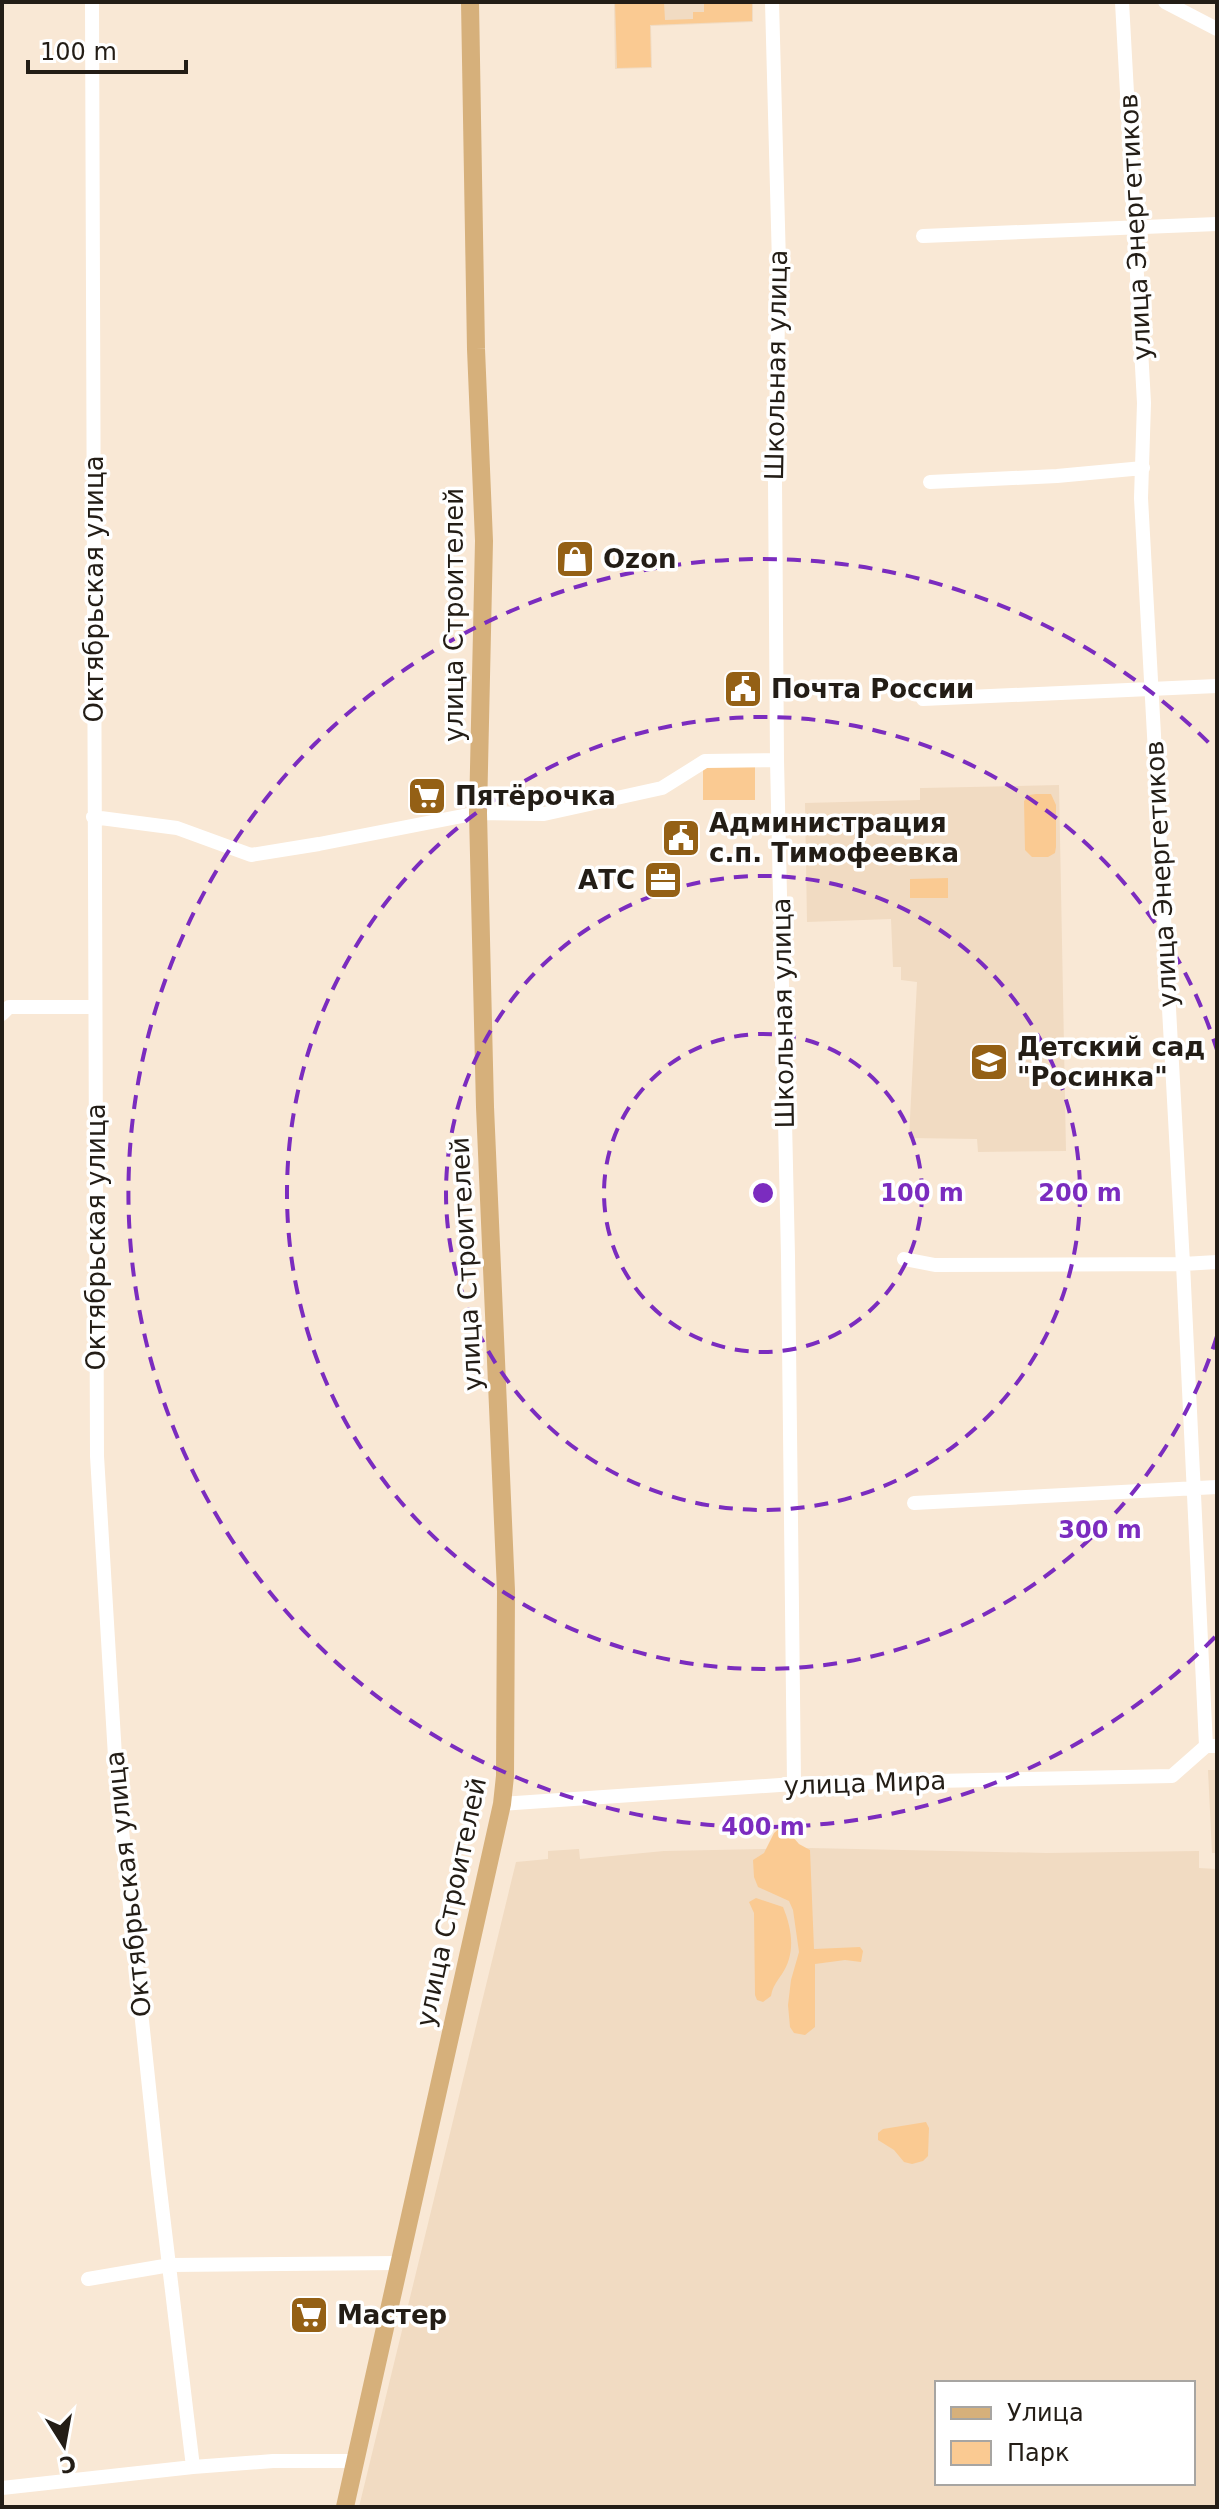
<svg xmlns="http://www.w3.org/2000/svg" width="1219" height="2509" font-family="'DejaVu Sans',sans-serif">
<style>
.built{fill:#f1dbc2;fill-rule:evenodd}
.green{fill:#faca92}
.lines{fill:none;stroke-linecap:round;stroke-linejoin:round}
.minor{stroke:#fff;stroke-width:14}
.major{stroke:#d6b07b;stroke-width:18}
.ring{fill:none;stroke:#7b2cbf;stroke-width:4;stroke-dasharray:14 10}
.labels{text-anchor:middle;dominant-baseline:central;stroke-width:7;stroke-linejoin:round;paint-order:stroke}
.street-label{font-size:26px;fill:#231d16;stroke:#fff}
.poi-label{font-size:26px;font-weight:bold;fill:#231d16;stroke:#fff;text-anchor:start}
.centre{fill:#7b2cbf;stroke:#fff;stroke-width:4}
.ring-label{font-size:24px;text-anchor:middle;font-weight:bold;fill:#7b2cbf;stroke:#fff;stroke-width:7;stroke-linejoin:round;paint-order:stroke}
</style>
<rect width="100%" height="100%" fill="#f9e8d5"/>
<path class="built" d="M614 2H753V22L651 26 652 68 615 69Z
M1059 785 1066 1151 978 1152 977 1139 909 1138 917 982 901 980V967H893L891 919 807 922 805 803 920 800V788H923Z
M1208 1770H1217V1853H1212Z
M810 1848 1046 1853 1199 1851V1868L1217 1869V2507H359L516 1862 548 1859V1851L579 1849 580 1859 664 1851ZM937 2383H1193V2483H937Z"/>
<path class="green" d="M615 2H664L665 20 693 19V12H704V2H752V21L650 25 651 67 617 68Z
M703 766H755V800H703Z
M1036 794H1051L1056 805V847L1055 853 1048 857H1032L1025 850 1024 801 1029 795Z
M948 878V898H910V879Z
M781 1827 786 1829 799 1844 810 1850 814 1949 860 1947 863 1951 861 1962 845 1960 815 1964V2027L805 2035 794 2033 790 2027 788 2005 791 1980 799 1952 793 1910 789 1901 758 1887 754 1877 753 1860 764 1853 774 1833Z
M756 1898 783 1907C792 1929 796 1953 782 1974 776 1983 773 1986 771 1996L763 2002 757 2000 755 1995 754 1913 749 1902Z
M926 2122 929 2128 928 2156 923 2161 912 2164 904 2162 894 2150 878 2140V2133L883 2129Z"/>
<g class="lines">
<path class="minor" d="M92 2 97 1456 116 1773 158 2173 193 2467
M772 2 779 263 775 480 777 760 788 1256 794 1784
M1122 2 1144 403 1141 498 1183 1264 1206 1746
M1165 2 1217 29
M923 236 1217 224
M930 482 1057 476 1143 468
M923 699 1217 686
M93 817 177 828 251 855 319 844 478 813 544 814 662 788 705 761 777 760
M2 1014 9 1007H95
M904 1259 935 1265 1183 1264 1217 1262
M914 1503 1217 1487
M502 1804 794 1784 1172 1776 1206 1746H1217
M88 2279 170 2265 399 2263
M2 2488 193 2467 273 2461H355"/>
<path class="major" d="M345 2507 502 1804 505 1776 506 1591 485 1107 478 813 484 541 476 349 470 2"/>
</g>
<g class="ring">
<circle cx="763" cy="1193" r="159"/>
<circle cx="763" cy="1193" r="317"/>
<path d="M1217 1336A476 476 0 1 1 1217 1050"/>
<path d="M1215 1637A634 634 0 1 1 1215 749"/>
</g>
<defs>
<symbol id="shop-square" viewBox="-11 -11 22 22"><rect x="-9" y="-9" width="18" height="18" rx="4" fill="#946015" stroke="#fff"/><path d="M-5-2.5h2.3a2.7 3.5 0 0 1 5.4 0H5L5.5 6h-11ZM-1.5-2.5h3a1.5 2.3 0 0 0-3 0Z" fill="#fff"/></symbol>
<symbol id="civic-square" viewBox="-11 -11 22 22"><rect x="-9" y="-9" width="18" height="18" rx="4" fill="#946015" stroke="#fff"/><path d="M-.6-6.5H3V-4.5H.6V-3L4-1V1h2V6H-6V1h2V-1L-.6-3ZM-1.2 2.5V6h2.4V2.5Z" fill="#fff"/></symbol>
<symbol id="supermarket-square" viewBox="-11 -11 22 22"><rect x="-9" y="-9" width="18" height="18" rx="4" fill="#946015" stroke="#fff"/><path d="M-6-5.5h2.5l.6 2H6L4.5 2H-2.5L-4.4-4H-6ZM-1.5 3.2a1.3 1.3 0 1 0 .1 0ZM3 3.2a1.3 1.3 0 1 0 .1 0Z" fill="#fff"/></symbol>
<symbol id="office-square" viewBox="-11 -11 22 22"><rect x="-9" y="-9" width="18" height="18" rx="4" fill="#946015" stroke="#fff"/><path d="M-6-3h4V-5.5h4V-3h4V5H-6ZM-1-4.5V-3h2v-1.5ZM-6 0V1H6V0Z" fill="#fff"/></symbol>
<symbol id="school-square" viewBox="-11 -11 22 22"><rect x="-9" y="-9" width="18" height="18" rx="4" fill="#946015" stroke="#fff"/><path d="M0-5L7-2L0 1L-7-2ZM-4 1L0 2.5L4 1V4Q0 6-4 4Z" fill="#fff"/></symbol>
</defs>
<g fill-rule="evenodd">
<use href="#shop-square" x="553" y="537" width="44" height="44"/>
<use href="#civic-square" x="721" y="667" width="44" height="44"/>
<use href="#supermarket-square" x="405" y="774" width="44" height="44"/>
<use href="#civic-square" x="659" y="816" width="44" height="44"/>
<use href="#office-square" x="641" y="858" width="44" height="44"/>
<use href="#school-square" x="967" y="1040" width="44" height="44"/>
<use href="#supermarket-square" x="287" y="2293" width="44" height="44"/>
</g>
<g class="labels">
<g class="street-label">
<text transform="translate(1135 227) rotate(-93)">улица Энергетиков</text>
<text transform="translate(776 365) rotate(-89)">Школьная улица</text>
<text transform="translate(94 589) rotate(-90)">Октябрьская улица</text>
<text transform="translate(454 615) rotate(-90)">улица Строителей</text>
<text transform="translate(1161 874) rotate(-93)">улица Энергетиков</text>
<text transform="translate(783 1013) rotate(-91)">Школьная улица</text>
<text transform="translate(96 1237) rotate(-90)">Октябрьская улица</text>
<text transform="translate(466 1264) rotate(-93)">улица Строителей</text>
<text transform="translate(865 1783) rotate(-2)">улица Мира</text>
<text transform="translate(128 1884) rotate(-96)">Октябрьская улица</text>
<text transform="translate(451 1902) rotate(-78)">улица Строителей</text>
</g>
<g class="poi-label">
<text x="603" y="559">Ozon</text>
<text x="771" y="689">Почта России</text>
<text x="455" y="796">Пятёрочка</text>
<text x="709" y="823">Администрация<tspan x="709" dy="30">с.п. Тимофеевка</tspan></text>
<text x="635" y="880" text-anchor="end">АТС</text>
<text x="1017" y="1047">Детский сад<tspan x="1017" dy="30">"Росинка"</tspan></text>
<text x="337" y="2315">Мастер</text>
</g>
</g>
<circle cx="763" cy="1193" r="12" class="centre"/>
<g class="ring-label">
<text x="922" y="1201">100 m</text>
<text x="1080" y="1201">200 m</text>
<text x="1100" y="1538">300 m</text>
<text x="763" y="1835">400 m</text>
</g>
<rect width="1219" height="2509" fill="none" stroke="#231d16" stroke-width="8"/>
<rect x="935" y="2381" width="260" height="104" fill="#ffffff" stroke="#a7a5a2" stroke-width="2"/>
<rect x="951" y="2407" width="40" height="12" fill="#d6b07b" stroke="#a7a5a2" stroke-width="2"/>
<text x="1007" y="2421" font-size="24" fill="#231d16">Улица</text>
<rect x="951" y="2441" width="40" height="24" fill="#faca92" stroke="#a7a5a2" stroke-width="2"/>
<text x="1007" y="2461" font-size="24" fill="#231d16">Парк</text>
<g transform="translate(64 2445) rotate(169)" stroke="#ffffff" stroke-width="6" paint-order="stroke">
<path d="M0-6L14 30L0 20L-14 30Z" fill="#231d16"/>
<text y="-12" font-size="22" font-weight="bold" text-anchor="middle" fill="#231d16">С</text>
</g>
<path d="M28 60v12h158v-12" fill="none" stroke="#231d16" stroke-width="4"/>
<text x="40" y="60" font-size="24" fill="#231d16" stroke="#ffffff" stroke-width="6" paint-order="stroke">100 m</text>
</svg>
